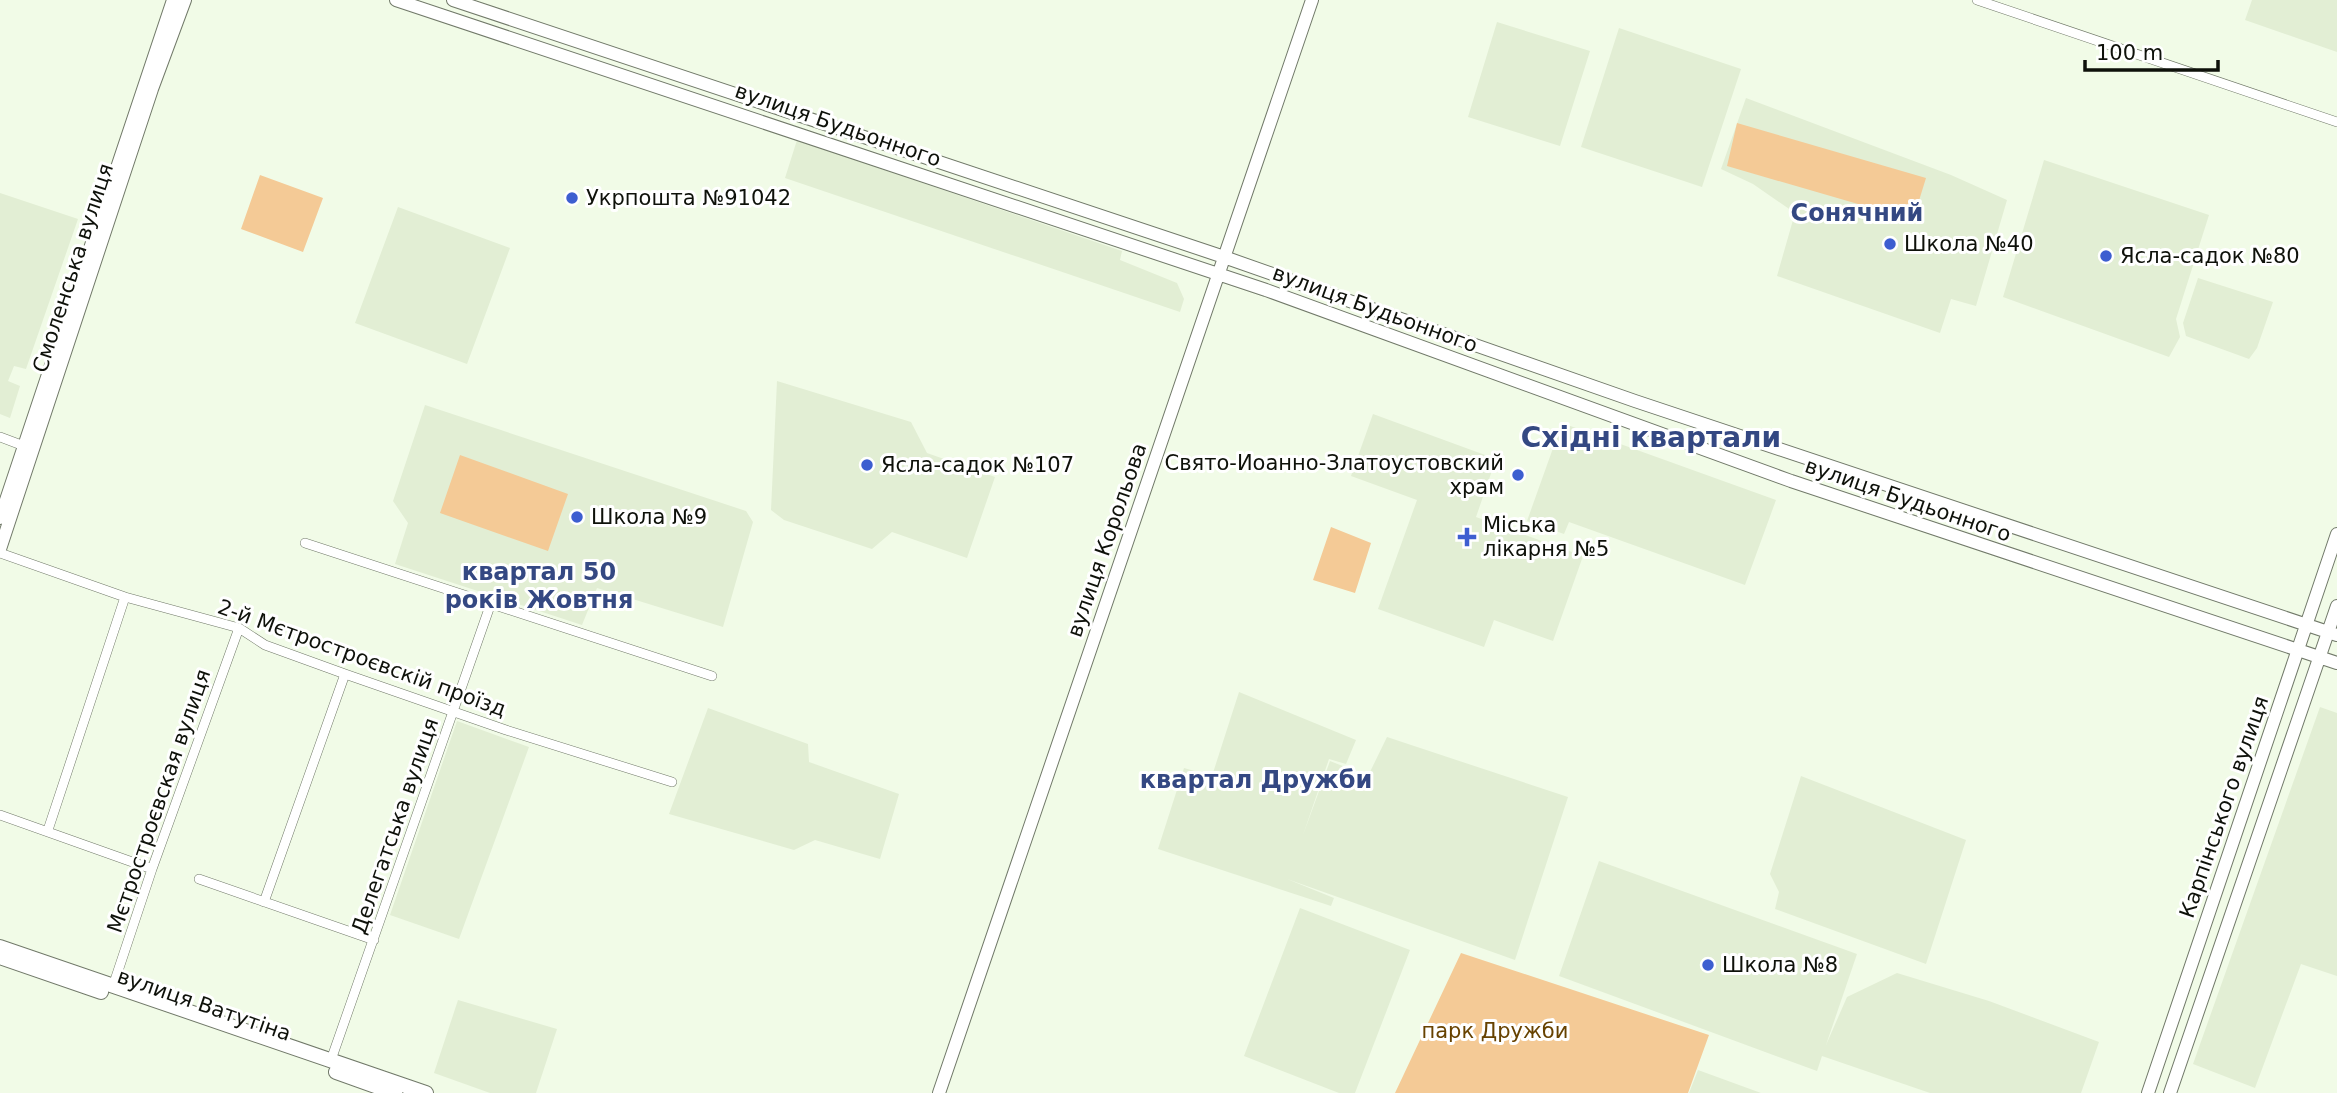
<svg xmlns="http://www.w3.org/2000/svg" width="2337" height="1093" font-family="'DejaVu Sans',sans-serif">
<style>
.built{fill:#e2eed4}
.green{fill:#f4ca96}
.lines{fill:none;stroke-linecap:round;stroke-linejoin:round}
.street-casing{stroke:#717969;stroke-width:10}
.secondary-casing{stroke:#717969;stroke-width:14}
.primary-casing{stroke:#717969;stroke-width:16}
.street{stroke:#fff;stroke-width:9}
.secondary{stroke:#fff;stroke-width:12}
.primary{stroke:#fff;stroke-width:14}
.poi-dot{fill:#3d5ed0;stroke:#fff;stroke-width:2.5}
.labels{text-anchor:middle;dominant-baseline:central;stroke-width:6;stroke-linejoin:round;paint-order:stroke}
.street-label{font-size:21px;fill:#0e110a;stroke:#fff}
.poi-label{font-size:21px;fill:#0e110a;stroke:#fff;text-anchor:start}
.park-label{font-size:21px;fill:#674200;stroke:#fff}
.quarter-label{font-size:24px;font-weight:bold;fill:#344882;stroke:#fff}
.district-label{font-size:28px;font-weight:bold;fill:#344882;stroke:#fff}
</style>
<rect width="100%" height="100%" fill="#f1fbe7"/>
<path class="built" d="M2252 0H2337V52L2245 20Z
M1497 22 1590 51 1560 146 1468 117Z
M1619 28 1741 69 1702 187 1581 147Z
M1746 98 1951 175 2007 200 1976 306 1951 299 1940 333 1777 276 1795 213 1753 184 1721 169Z
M797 140 1122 251 1120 260 1177 283 1184 299 1180 312 785 178Z
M2044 160 2209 215 2176 319 2180 337 2169 357 2003 297Z
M0 193 78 219 26 369 14 366 8 381 20 386 10 418 0 414Z
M398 207 510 248 467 364 355 323Z
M2198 278 2273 302 2257 348 2249 359 2186 336 2183 323Z
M777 381 911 422 927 453 995 477 967 558 892 532 872 549 784 520 771 510Z
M425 405 746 511 753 522 723 627 597 588 582 625 395 564 408 523 393 501Z
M1373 414 1496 459 1476 517 1583 556 1553 641 1494 620 1484 647 1378 609 1417 500 1351 476Z
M1562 423 1776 500 1745 585 1569 522 1564 534 1527 521Z
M1239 692 1356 740 1346 764 1329 759 1303 835 1330 761 1368 776 1387 737 1568 797 1515 960 1287 879 1334 898 1331 906 1158 849 1184 768 1212 776Z
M2320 707 2337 713V976L2301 964 2255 1088 2193 1064Z
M708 708 808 744 809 762 899 794 880 859 815 840 794 850 669 814Z
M457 721 529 747 459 939 390 915Z
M1801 776 1966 840 1926 964 1775 909 1779 892 1770 874Z
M1599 861 1857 954 1826 1045 1847 997 1897 973 1989 1001 2099 1042 2081 1093H1930L1822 1056 1817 1071 1559 976Z
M1300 908 1410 950 1355 1093H1339L1244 1056Z
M458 1000 557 1029 536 1093H490L434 1073Z
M1698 1070 1761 1093H1689Z"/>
<path class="green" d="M1737 123 1926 178 1913 220 1727 166Z
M260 175 323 198 303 252 241 229Z
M460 455 568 494 548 551 440 513Z
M1331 527 1371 543 1355 593 1313 580Z
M1461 953 1709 1035 1688 1093H1395Z"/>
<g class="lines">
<defs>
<path id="street" d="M1977 0 2337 122
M0 437 24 446
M305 543 712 676
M0 553 125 597 239 628 265 645 345 674 506 730 672 782
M0 815 152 869
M48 830 125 597
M199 879 374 940
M264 902 345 674
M113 986 152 869 239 628
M331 1060 491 603"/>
<path id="secondary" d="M396 0 1266 290 1791 481 2337 663
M453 0 1224 257 1635 401 2337 635
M0 518 173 0
M0 549 152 89 185 0
M939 1093 1312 0
M2148 1093 2337 534
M2170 1093 2337 606"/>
<path id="primary" d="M0 947 426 1093
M0 957 101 992
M336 1072 395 1093"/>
</defs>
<use href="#street" class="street-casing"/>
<use href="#secondary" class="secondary-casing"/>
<use href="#primary" class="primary-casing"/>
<use href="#street" class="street"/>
<use href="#secondary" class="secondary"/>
<use href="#primary" class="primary"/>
</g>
<g class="poi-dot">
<circle cx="572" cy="198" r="7"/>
<circle cx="1890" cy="244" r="7"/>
<circle cx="2106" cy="256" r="7"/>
<circle cx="867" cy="465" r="7"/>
<circle cx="1518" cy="475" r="7"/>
<circle cx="577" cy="517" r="7"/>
<path d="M1463.5 526.5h7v7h7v7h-7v7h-7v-7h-7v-7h7z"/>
<circle cx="1708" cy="965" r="7"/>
</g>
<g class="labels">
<g class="street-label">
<text transform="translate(838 125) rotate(19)">вулиця Будьонного</text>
<text transform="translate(73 268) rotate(-72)">Смоленська вулиця</text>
<text transform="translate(1375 309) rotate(20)">вулиця Будьонного</text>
<text transform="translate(1908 500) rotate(19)">вулиця Будьонного</text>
<text transform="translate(1107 540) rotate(-71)">вулиця Корольова</text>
<text transform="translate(362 658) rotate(20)">2-й Мєтростроєвскій проїзд</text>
<text transform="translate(159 801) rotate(-71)">Мєтростроєвская вулиця</text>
<text transform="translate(2224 807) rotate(-71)">Карпінського вулиця</text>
<text transform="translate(395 826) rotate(-71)">Делегатська вулиця</text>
<text transform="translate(204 1005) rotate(19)">вулиця Ватутіна</text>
</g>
<g class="poi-label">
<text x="586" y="198">Укрпошта №91042</text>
<text x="1904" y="244">Школа №40</text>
<text x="2120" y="256">Ясла-садок №80</text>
<text x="1504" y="463" text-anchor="end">Свято-Иоанно-Златоустовский<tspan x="1504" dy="24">храм</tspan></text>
<text x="881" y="465">Ясла-садок №107</text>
<text x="591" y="517">Школа №9</text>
<text x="1483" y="525">Міська<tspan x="1483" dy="24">лікарня №5</tspan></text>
<text x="1722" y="965">Школа №8</text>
</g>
<g class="park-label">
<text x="1495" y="1031">парк Дружби</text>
</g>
<g class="quarter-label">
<text x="1857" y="213">Сонячний</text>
<text x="539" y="572">квартал 50<tspan x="539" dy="28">років Жовтня</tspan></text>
<text x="1256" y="780">квартал Дружби</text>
</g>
<g class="district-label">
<text x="1651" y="437">Східні квартали</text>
</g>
</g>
<path d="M2085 60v10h133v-10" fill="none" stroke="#0e110a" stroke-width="3.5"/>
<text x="2096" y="60" font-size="21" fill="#0e110a" stroke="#ffffff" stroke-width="5" paint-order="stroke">100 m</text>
</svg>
